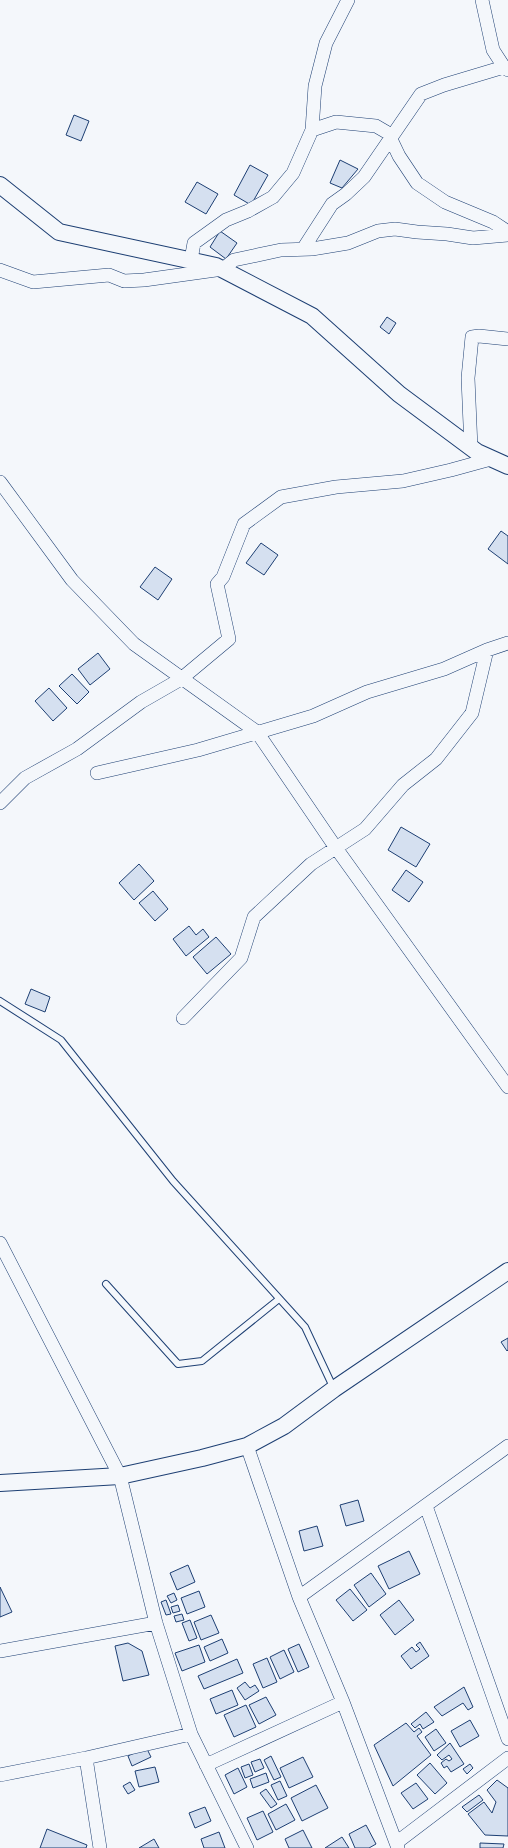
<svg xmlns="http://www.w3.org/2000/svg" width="508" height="1848" font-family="Inter,sans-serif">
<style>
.building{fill:#d5e0f0;stroke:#1d3f73}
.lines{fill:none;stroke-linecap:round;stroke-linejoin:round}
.service-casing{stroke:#1d3f73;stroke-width:8}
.minor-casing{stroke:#1d3f73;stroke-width:14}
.tertiary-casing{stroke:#1d3f73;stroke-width:18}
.service{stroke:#f4f7fb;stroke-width:6}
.minor{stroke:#f4f7fb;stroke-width:13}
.tertiary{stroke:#f4f7fb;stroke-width:16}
</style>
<rect width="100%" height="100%" fill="#f4f7fb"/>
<path class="building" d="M74 115 89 121 81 141 66 135Z
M340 160 358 169 342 188 330 183Z
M250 165 268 175 251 205 234 195Z
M197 182 218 194 206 214 185 202Z
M220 231 237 243 226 259 210 247Z
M387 317 396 323 389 334 380 327Z
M501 531 508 536V564L488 549Z
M261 543 278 555 264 575 246 563Z
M155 567 172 579 158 600 140 587Z
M98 653 110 669 90 685 78 669Z
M72 674 89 692 77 704 59 686Z
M49 688 67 708 53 721 35 701Z
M401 827 430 844 416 867 388 850Z
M139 864 154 881 134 900 119 883Z
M406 870 423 882 409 902 392 890Z
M153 891 168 909 155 921 139 903Z
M189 926 196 935 203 929 209 937 186 956 173 939Z
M216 937 231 954 207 974 193 957Z
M31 989 50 997 45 1012 25 1004Z
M508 1338V1350L507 1351 501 1342Z
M358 1500 364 1521 346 1526 340 1505Z
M317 1526 323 1546 304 1551 299 1531Z
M409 1551 420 1574 389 1589 378 1566Z
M188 1565 195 1582 177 1590 170 1573Z
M371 1573 386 1594 369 1607 354 1585Z
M0 1587 12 1612 0 1617Z
M350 1589 367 1610 353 1621 336 1600Z
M199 1591 205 1607 187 1614 181 1598Z
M174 1593 177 1600 171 1603 167 1596Z
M166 1600 171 1614 166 1615 161 1602Z
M399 1600 414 1620 395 1635 380 1615Z
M178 1605 180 1611 173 1613 171 1607Z
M182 1614 184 1620 176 1622 174 1616Z
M211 1615 219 1633 201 1640 194 1622Z
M190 1620 197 1638 189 1641 182 1623Z
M222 1639 228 1653 210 1661 204 1647Z
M420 1642 429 1656 411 1669 401 1656 412 1647 416 1652 420 1649 416 1645Z
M128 1643 142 1651 149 1675 123 1681 115 1646Z
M299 1644 309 1667 298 1672 288 1649Z
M199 1645 205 1662 182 1671 175 1653Z
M284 1650 294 1672 280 1679 270 1657Z
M267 1658 277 1682 263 1688 253 1664Z
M237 1659 243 1673 204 1689 198 1676Z
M245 1682 250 1688 255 1685 259 1691 245 1700 237 1688Z
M464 1687 473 1707 468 1710 463 1703 442 1716 434 1707Z
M232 1690 238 1705 216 1714 210 1699Z
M266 1697 276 1715 259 1724 249 1705Z
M246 1705 256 1727 234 1737 224 1715Z
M426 1712 434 1722 423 1729 420 1724 415 1728 411 1724Z
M470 1720 479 1736 460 1747 451 1731Z
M406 1723 414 1732 419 1728 422 1732 417 1736 431 1755 393 1786 374 1745Z
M436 1729 446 1743 434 1751 425 1737Z
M450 1743 464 1764 451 1772 447 1766 444 1768 441 1763 446 1759 449 1761 452 1759 449 1755 442 1760 437 1755Z
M146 1747 151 1757 132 1766 128 1756Z
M271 1756 281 1777 274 1780 264 1760Z
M303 1757 313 1777 289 1788 280 1768Z
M260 1759 264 1768 255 1772 251 1762Z
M430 1763 447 1783 435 1794 417 1775Z
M249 1764 253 1775 245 1778 241 1767Z
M470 1764 473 1768 467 1774 463 1769Z
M155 1767 159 1782 139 1787 135 1771Z
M238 1768 247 1787 234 1794 225 1775Z
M266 1773 269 1782 253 1788 250 1779Z
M497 1780 508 1788V1836L485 1835 468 1814 484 1802 492 1813 496 1802 487 1790Z
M280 1781 287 1796 278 1800 271 1785Z
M130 1782 135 1790 128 1794 123 1786Z
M416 1783 428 1799 413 1809 401 1793Z
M316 1785 328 1808 302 1821 291 1798Z
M266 1789 277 1804 271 1808 260 1793Z
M479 1795 483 1800 467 1812 462 1807Z
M286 1804 295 1820 276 1830 268 1814Z
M205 1807 211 1821 195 1828 189 1813Z
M263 1811 273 1832 257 1840 247 1818Z
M366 1825 376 1844 369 1848H355L349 1834Z
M47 1829 87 1845 86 1848H40Z
M303 1830 312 1848H289L285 1839Z
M219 1832 225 1848H204L201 1839Z
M342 1837 349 1848H325Z
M154 1839 159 1848H139Z
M480 1843 504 1844 503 1848H480Z"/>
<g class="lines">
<defs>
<path id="service" d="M0 1001 61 1040 173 1181 305 1327 334 1389
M106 1284 178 1364 202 1361 279 1299"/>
<path id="minor" d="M482 0 493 50 504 67
M312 130 315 86 326 43 348 0
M303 249 332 204 346 194 364 177 421 94 444 85 504 67 508 70
M191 260 194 243 226 220 248 211 273 197 293 173 312 130 336 122 376 126 388 133 399 156 417 183 445 202 493 222 508 232
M0 270 33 282 109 275 124 281 144 280 223 269 234 260 281 250 312 249 348 243 378 231 395 229 417 232 447 234 473 238 508 235
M471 448 468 378 472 337 479 336 508 339
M0 482 72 580 134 644 257 732 336 848 508 1087
M97 773 198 750 313 716 367 692 444 669 487 650
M0 803 25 778 77 749 141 702 181 679 229 639 217 584 223 577 244 524 281 497 336 487 403 481 451 470 491 459
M183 1018 241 958 254 917 311 864 365 829 403 785 436 759 472 713 487 650 508 643
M0 1243 120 1476 156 1623 191 1734 247 1848
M247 1446 299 1597 343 1702 398 1848
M426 1506 508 1739
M299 1597 508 1446
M0 1651 156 1623
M86 1758 191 1734
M206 1765 343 1702
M0 1775 86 1758 100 1848
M396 1843 508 1758"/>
<path id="tertiary" d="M0 185 59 232 216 266 312 316 399 394 477 452 508 466
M0 1483 120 1476 202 1458 247 1446 284 1426 334 1389 508 1271"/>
</defs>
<use href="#service" class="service-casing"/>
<use href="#minor" class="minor-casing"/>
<use href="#tertiary" class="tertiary-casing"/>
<use href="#service" class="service"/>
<use href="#minor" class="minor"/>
<use href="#tertiary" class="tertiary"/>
</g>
</svg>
